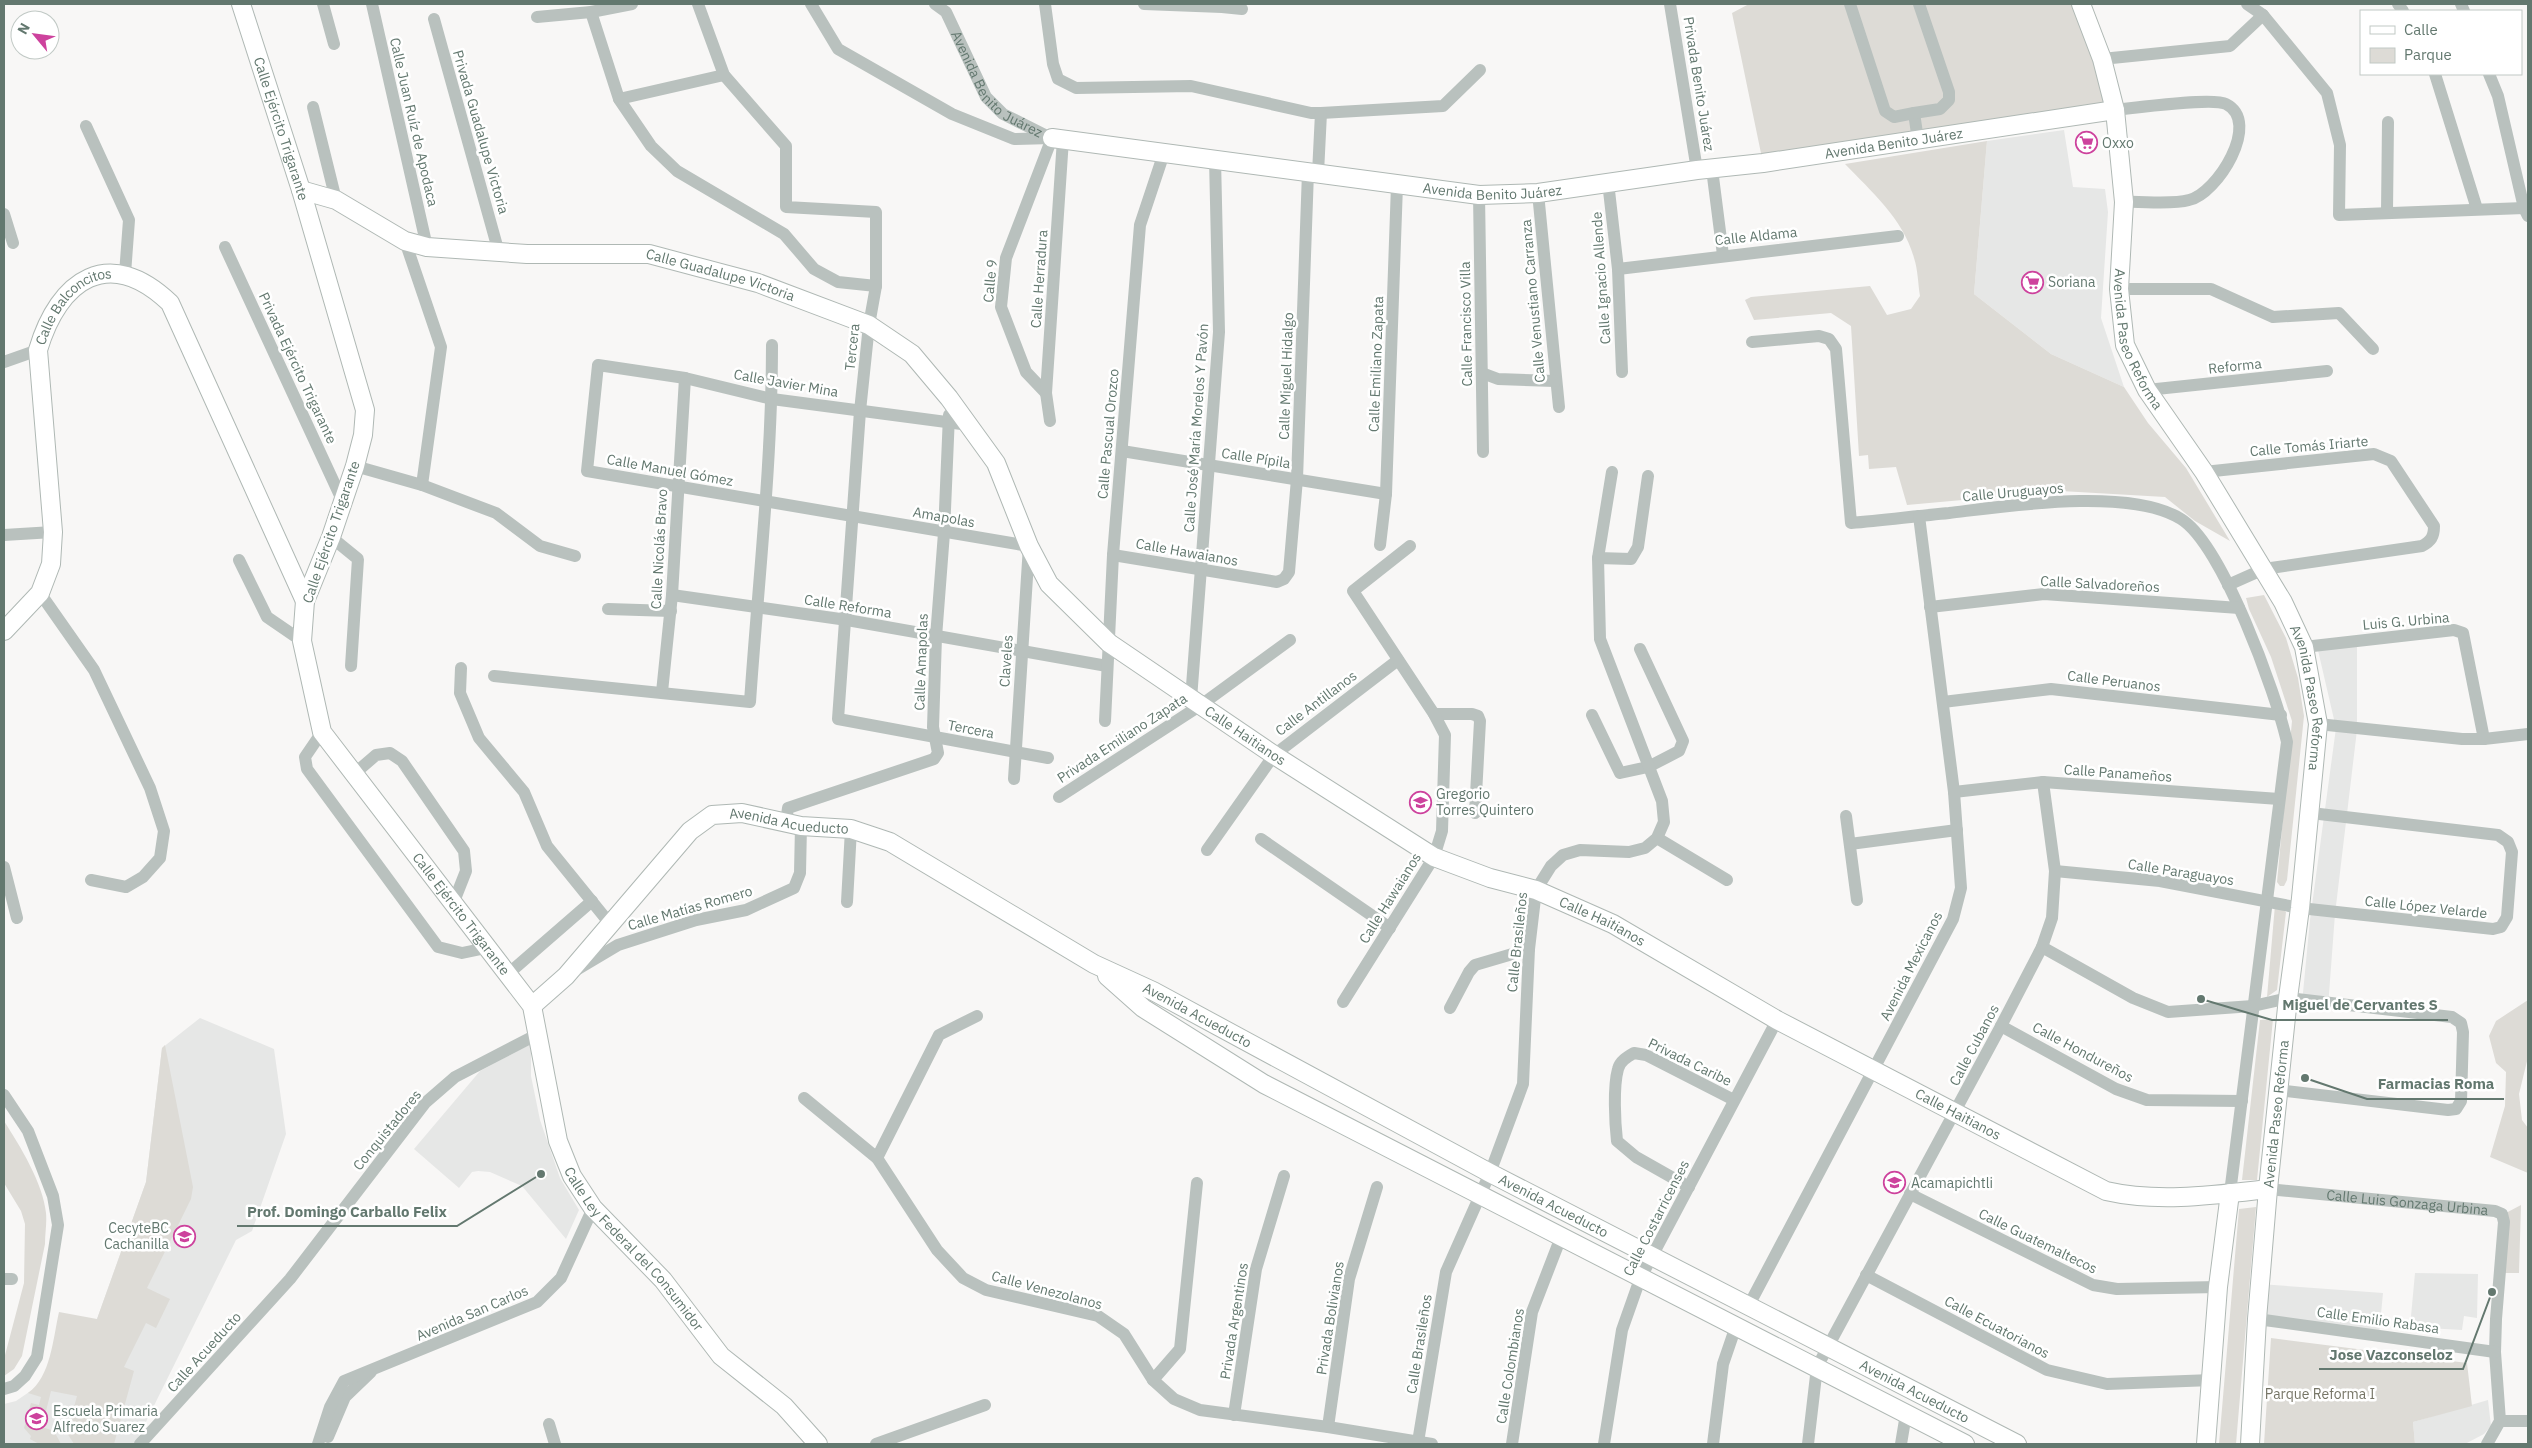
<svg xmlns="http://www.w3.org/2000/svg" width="2532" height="1448" font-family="'IBM Plex Sans',sans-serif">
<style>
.built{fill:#e6e7e6}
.green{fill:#dddbd6}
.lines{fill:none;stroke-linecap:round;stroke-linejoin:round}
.secondary-casing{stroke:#afb8b4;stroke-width:20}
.street{stroke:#b9c1be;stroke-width:12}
.secondary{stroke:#fff;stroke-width:18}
.labels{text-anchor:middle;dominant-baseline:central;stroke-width:5;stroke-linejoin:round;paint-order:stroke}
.street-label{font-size:14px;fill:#63786f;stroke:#fff}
.poi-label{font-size:14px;fill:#63786f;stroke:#fff;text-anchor:start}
.park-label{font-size:14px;fill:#767566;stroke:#fff}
.leader{fill:none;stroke:#63786f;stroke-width:2}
.callout-dot{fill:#63786f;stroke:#fff;stroke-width:2}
.callout-label{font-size:15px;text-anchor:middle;font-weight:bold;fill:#63786f;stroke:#fff;stroke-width:5;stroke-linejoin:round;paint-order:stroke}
</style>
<rect width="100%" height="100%" fill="#f8f7f6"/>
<path class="built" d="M2064 130 2073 187 2105 189 2108 212 2101 318 2124 387 2051 354 1974 294 1987 141Z
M2357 643V730L2335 914 2328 1007 2302 1003 2310 920 2336 728 2317 646Z
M200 1018 274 1049 286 1134 252 1231 236 1240 135 1444H4V1404L16 1401 35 1388 97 1319 146 1182 162 1048Z
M531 1044V1076L540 1120 560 1178 579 1210 566 1239 522 1186 490 1172 478 1171 472 1172 459 1188 414 1149 480 1071Z
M2415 1273 2478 1274 2477 1318 2464 1316 2462 1330 2410 1327Z
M2260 1284 2383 1293 2379 1335 2257 1319Z
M2488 1400 2491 1426 2484 1434 2465 1444H2415L2413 1422Z"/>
<path class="green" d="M1749 4H2081L2115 110 1763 163 1732 13Z
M1987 141 1974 294 2051 354 2124 387 2148 423 2186 468 2230 541 2195 521 2165 497 2061 491 1907 505 1896 467 1869 469 1868 455 1859 456 1851 326 1831 313 1754 320 1745 300 1751 297 1870 286 1887 315 1911 309 1920 296C1918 284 1918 270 1914 258 1904 220 1871 191 1845 164Z
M2264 595 2286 638 2298 678 2304 716 2287 880 2284 886H2280L2277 882 2292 721 2271 657 2249 609 2246 598Z
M2275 905 2286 912 2277 990 2267 997Z
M2528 1000V1057L2519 1094 2522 1120 2528 1128V1173L2490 1157 2505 1106 2506 1072 2496 1063 2489 1036 2496 1021Z
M2273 1019 2257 1180H2242L2260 1020Z
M165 1045 193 1187 191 1199 147 1288 170 1299 156 1328 146 1323 124 1367 134 1371 114 1444H74L67 1433 77 1396 51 1391 42 1427 54 1431 61 1444H39L30 1439 31 1436 24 1428 31 1403 39 1405 41 1397 28 1393C51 1377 53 1338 59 1312L97 1319 146 1182 162 1048Z
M4 1121C20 1146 43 1183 46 1213 47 1223 45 1233 45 1244L22 1356 14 1369 4 1376V1359L24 1283 25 1224 21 1211 4 1183Z
M2521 1205 2519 1273H2503L2504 1214Z
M2256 1207 2236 1444H2219L2239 1209Z
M2271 1338 2467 1363 2472 1406 2413 1422 2415 1444H2264Z"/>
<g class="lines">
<defs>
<g id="secondary">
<path id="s3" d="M241 4 301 190 365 410 363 435 355 466 331 537 305 601 302 641 322 732 532 1006 558 1141 572 1176 593 1208 663 1280 721 1356 784 1406 818 1444"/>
<path id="s4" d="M2081 4 2102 59 2115 110 2124 202 2119 289 2125 345 2147 390 2204 472 2283 602 2304 647 2318 724 2300 908 2288 998 2268 1189 2257 1319 2250 1444"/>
<path id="s5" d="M1052 138 1479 195 1538 193 1697 170 1763 163 2115 110"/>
<path id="s6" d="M301 190 336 200 405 241 427 247 527 254H649L758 283 869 325 912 354 949 398 996 463 1029 546 1049 584 1109 643 1274 755 1434 857 1490 878 1536 890 1613 924 1777 1020 2106 1191C2158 1203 2215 1195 2268 1189"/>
<path id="s7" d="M4 631 40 593 51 564 53 532 38 350C59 279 109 245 170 303L305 601"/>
<path d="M1107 976 1143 1008 1264 1084 1965 1444"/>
<path id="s8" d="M532 1006 566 976 690 831 712 815 742 813 801 826 851 829 890 842 1094 964 1153 991 1490 1173 2017 1444"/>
<path d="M2206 1444 2218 1287 2230 1193"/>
</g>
</defs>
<use href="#secondary" class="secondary-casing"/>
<g class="street">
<path d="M323 4 334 44"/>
<path d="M372 4 427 247"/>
<path d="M698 4 724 75 786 146V207L876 212V286L869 325 860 411 838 719 1048 758"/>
<path d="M811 4 838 49 952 114 1014 139 1052 138"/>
<path id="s1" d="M935 4 946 12 986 97 1003 114 1049 137"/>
<path d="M1045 4 1053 64 1058 79 1076 88 1191 86 1311 113H1321L1443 106 1480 70"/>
<path d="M1144 4 1222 7 1242 9"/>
<path d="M1670 4 1697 170"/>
<path d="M1850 4 1885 111 1894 117 1914 113 1918 140"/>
<path d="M2247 4 2263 15 2327 93 2340 145 2339 215 2524 208"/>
<path d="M2398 4 2403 11"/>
<path d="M2461 4 2464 11"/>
<path d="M591 12 619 99 651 146 677 171 784 234 814 269 838 282 876 286"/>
<path d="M537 17 591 12 632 4"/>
<path d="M434 19 499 253"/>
<path d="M2102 59 2230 46 2263 15"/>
<path d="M2435 74 2477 209"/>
<path d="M2489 74 2498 96 2524 208 2528 216"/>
<path d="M619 99 724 75"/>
<path d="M313 107 336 200"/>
<path d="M2115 110C2134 108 2213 97 2226 104 2262 122 2217 194 2189 200 2171 205 2143 201 2124 202"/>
<path d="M1914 113 1940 109 1949 100V92L1919 4"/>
<path d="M86 126 129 220 125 274"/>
<path d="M1712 169 1723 255"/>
<path d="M1318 173 1321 113"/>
<path d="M1608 182 1618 269 1622 372"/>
<path d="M1538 193 1559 407"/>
<path d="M1479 195 1483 452"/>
<path d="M2387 211 2388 122"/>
<path d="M4 214 13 243"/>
<path d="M405 241 441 347 422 485"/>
<path d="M225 247 343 502"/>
<path d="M1618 269 1898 236"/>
<path d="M2119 289H2211L2273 317 2339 313 2373 349"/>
<path d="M1752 342 1819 336 1829 339 1836 349 1851 523C1884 520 1917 516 1949 513 2008 506 2130 487 2181 519 2222 544 2276 693 2287 742L2230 1193"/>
<path d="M4 362 38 350"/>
<path d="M1482 373 1498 379 1555 381"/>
<path d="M2147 390 2327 371"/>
<path d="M1046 393 1026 372 1001 307 1006 258 1052 138"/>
<path d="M1050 421 1046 393 1063 139"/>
<path d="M969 425 772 399 685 378 598 365 587 471 1029 546 1014 779"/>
<path d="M1122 451 1386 494"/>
<path d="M355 466 422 485 496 513 540 546 575 556"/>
<path d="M2204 472 2374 454 2391 461 2434 526C2434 537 2431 541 2422 546L2264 569 2228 585"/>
<path d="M4 535 53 532"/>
<path d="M331 537 358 559 351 666"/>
<path d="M1380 545 1386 494 1397 185"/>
<path d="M1113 555 1277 582 1284 579 1289 572 1297 479 1308 172"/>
<path d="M1598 558 1631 559 1638 547 1648 476"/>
<path d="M239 560 267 617 302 641"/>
<path d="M40 593 94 670 150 788 164 831 160 858 143 877 126 887 91 880"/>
<path d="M672 595 847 620 1107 666"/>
<path d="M1930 607 2044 594 2239 608"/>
<path d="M608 609 671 611"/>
<path d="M2304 647 2454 630 2463 633 2484 739"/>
<path d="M461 668 460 693 479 738 524 792 547 846 611 925"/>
<path d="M494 676 750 702C758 584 772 464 772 345"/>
<path d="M662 692 672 595 685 378"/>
<path d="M1191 699 1219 332 1215 159"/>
<path d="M1943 702 2051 689 2281 715"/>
<path d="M1434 714H1472L1478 716 1480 721 1475 813"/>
<path d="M1592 715 1620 773 1648 767 1679 751 1683 741 1640 649"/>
<path d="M1105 721 1113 555 1140 225 1164 153"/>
<path d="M2318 724 2462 739H2484L2528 734"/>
<path d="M322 732 305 757 307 769 438 947 462 953 486 948"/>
<path d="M354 774 376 755 390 753 402 761 464 851 466 871 453 904"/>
<path d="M1954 792 2043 782 2279 799"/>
<path d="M1059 797 1201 705 1290 640"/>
<path d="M1846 816 1857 900"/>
<path d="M786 822 788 808 934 759 938 753 933 727 936 637 944 533 949 415"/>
<path d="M1657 838 1727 880"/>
<path d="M1261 839 1390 928"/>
<path d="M1850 844 1957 830"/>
<path d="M1207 850 1274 755 1398 660"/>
<path d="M4 867 17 918"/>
<path d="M2055 871 2160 881 2300 908 2493 929 2501 927 2507 917 2512 852 2508 842 2498 835 2311 813"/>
<path d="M847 902 851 829"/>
<path d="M2042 947 2133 998 2168 1012 2253 1006 2288 998 2452 1017 2461 1023 2463 1032 2461 1101 2456 1109 2448 1110 2278 1090"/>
<path d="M576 970 618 945 696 920 746 910 794 888 800 873 801 826"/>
<path d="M508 974 592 901"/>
<path d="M1343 1002 1434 857 1442 831 1445 735 1434 714 1353 591 1410 546"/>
<path d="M1450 1008 1469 972 1475 965 1529 949"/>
<path d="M2001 1026 2116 1089 2147 1100 2242 1101"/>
<path d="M4 1095 28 1131 53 1196 58 1225 37 1357 25 1376 14 1386 4 1389"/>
<path d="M804 1098 877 1158 937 1250 963 1278 986 1290 1098 1316 1124 1334 1153 1380 1174 1399 1200 1410 1328 1427 1432 1444"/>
<path d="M877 1158 939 1035 977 1016"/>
<path d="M1689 1187 1636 1157 1617 1141C1615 1123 1613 1087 1618 1069 1620 1061 1627 1057 1634 1053L1646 1055 1734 1100"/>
<path id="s2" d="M2268 1189 2495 1211 2502 1214 2504 1222 2496 1319 2495 1352 2500 1421 2487 1444"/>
<path d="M1910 1194 2093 1285 2117 1289 2218 1287"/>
<path d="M1866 1275 2047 1370 2107 1384 2212 1380"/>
<path d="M4 1279H12"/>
<path d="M1748 1307 1953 919 1961 888 1954 792 1919 516"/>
<path d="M2257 1319 2495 1352"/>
<path d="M1153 1380 1180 1349 1197 1183"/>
<path d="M1234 1415 1256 1269 1284 1176"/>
<path d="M2500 1421H2528"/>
<path d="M549 1424 555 1444"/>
<path d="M1328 1427 1349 1279 1377 1187"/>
<path d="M328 1437 345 1397 371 1372"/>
<path d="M1418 1442 1446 1272 1490 1173 1523 1084 1529 949 1536 890 1551 866 1563 855 1580 850 1629 852 1645 848 1657 838 1664 822 1662 801 1600 639 1598 558 1612 472"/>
<path d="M140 1444 290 1279 425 1103 455 1077 538 1034"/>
<path d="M318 1444 330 1407 344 1381 537 1302 561 1278 593 1208"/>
<path d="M876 1444 985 1405"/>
<path d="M1512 1444 1532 1312 1561 1237"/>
<path d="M1604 1444 1622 1330 1640 1279 1777 1020"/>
<path d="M1713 1444 1723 1364 1736 1326"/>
<path d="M1808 1444 1817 1367 2001 1026 2042 947 2052 918 2055 871 2043 782"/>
<path d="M1901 1444 1906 1414"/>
</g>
<use href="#secondary" class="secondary"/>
</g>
<defs>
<symbol id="supermarket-ring" viewBox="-11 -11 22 22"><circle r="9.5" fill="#fff" stroke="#cd429d" stroke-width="1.5"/><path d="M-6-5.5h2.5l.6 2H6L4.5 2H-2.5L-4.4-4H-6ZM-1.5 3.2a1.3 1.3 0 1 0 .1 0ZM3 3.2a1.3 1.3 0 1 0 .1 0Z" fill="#cd429d"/></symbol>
<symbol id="school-ring" viewBox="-11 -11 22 22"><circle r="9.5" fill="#fff" stroke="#cd429d" stroke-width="1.5"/><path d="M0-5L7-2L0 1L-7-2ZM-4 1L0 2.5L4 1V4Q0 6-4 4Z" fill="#cd429d"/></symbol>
</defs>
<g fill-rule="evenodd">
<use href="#supermarket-ring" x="2074" y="130" width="25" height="25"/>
<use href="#supermarket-ring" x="2020" y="270" width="25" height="25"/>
<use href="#school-ring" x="1408" y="790" width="25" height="25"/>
<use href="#school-ring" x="1882" y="1170" width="25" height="25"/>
<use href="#school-ring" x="172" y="1224" width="25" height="25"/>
<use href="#school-ring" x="24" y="1406" width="25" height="25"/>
</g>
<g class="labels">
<g class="street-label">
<text stroke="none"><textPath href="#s1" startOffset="105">Avenida Benito Juárez</textPath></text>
<text transform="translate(1699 84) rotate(81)">Privada Benito Juárez</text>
<text transform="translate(414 122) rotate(77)">Calle Juan Ruíz de Apodaca</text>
<text stroke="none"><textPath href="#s3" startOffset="131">Calle Ejército Trigarante</textPath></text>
<text transform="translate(481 132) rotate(74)">Privada Guadalupe Victoria</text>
<text stroke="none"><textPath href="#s5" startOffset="849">Avenida Benito Juárez</textPath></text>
<text stroke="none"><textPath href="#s5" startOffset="444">Avenida Benito Juárez</textPath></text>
<text transform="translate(1756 236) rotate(-6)">Calle Aldama</text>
<text stroke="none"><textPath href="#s6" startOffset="436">Calle Guadalupe Victoria</textPath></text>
<text transform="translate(1601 278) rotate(-94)">Calle Ignacio Allende</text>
<text transform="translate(1039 279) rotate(-86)">Calle Herradura</text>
<text transform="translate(990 281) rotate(-85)">Calle 9</text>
<text transform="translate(1533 301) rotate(-95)">Calle Venustiano Carranza</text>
<text stroke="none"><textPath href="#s7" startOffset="358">Calle Balconcitos</textPath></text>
<text transform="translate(1466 324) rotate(-91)">Calle Francisco Villa</text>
<text stroke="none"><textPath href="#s4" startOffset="345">Avenida Paseo Reforma</textPath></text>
<text transform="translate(852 347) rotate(-84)">Tercera</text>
<text transform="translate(1376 364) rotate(-88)">Calle Emiliano Zapata</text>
<text transform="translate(2235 366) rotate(-6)">Reforma</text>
<text transform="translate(298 368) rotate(65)">Privada Ejército Trigarante</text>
<text transform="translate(1286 376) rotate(-88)">Calle Miguel Hidalgo</text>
<text transform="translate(786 383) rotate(10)">Calle Javier Mina</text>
<text transform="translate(1196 428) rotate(-86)">Calle José María Morelos Y Pavón</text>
<text transform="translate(1108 434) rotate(-85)">Calle Pascual Orozco</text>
<text transform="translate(2309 446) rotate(-5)">Calle Tomás Iriarte</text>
<text transform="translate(1256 458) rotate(9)">Calle Pípila</text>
<text transform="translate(670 470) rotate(10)">Calle Manuel Gómez</text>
<text transform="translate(2013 492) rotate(-5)">Calle Uruguayos</text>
<text transform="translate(944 517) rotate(10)">Amapolas</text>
<text transform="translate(331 532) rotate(-71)">Calle Ejército Trigarante</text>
<text transform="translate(659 549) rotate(-87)">Calle Nicolás Bravo</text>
<text transform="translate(1187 552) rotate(10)">Calle Hawaianos</text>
<text transform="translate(2100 584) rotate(3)">Calle Salvadoreños</text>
<text transform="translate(848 606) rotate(9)">Calle Reforma</text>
<text transform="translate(2406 621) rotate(-5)">Luis G. Urbina</text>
<text transform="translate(1006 661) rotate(-86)">Claveles</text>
<text transform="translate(921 662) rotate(-88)">Calle Amapolas</text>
<text transform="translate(2114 681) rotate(7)">Calle Peruanos</text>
<text stroke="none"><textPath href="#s4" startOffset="750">Avenida Paseo Reforma</textPath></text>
<text transform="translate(1316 703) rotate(-37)">Calle Antillanos</text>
<text transform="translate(971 729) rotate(11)">Tercera</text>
<text stroke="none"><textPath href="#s6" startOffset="1164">Calle Haitianos</textPath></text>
<text transform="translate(1122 738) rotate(-33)">Privada Emiliano Zapata</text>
<text transform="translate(2118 773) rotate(4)">Calle Panameños</text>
<text stroke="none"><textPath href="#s8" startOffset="341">Avenida Acueducto</textPath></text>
<text transform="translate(2181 872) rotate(9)">Calle Paraguayos</text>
<text transform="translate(1390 898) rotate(-58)">Calle Hawaianos</text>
<text transform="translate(2426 907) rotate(6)">Calle López Velarde</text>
<text transform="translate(690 908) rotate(-16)">Calle Matías Romero</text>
<text stroke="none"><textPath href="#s3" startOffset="988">Calle Ejército Trigarante</textPath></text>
<text stroke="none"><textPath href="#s6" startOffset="1569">Calle Haitianos</textPath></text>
<text transform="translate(1517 942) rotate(-84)">Calle Brasileños</text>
<text transform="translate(1911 966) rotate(-63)">Avenida Mexicanos</text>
<text stroke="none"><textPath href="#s8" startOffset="798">Avenida Acueducto</textPath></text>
<text transform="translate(1974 1045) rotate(-62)">Calle Cubanos</text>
<text transform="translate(2083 1052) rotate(28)">Calle Hondureños</text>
<text transform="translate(1690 1062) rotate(26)">Privada Caribe</text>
<text stroke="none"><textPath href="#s6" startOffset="1974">Calle Haitianos</textPath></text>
<text transform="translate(2276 1114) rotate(-84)">Avenida Paseo Reforma</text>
<text transform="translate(387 1130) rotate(-51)">Conquistadores</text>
<text stroke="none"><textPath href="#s2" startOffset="140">Calle Luis Gonzaga Urbina</textPath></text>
<text stroke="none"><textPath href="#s8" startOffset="1202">Avenida Acueducto</textPath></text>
<text transform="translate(1656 1218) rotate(-63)">Calle Costarricenses</text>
<text transform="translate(2038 1241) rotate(26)">Calle Guatemaltecos</text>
<text stroke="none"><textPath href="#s3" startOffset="1375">Calle Ley Federal del Consumidor</textPath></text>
<text transform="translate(1047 1290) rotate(15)">Calle Venezolanos</text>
<text transform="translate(472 1313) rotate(-23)">Avenida San Carlos</text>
<text transform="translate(1330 1318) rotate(-81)">Privada Bolivianos</text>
<text transform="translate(2378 1320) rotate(8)">Calle Emilio Rabasa</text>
<text transform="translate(1234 1321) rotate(-81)">Privada Argentinos</text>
<text transform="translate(1997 1327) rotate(28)">Calle Ecuatorianos</text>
<text transform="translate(1419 1344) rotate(-81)">Calle Brasileños</text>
<text transform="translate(204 1352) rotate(-48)">Calle Acueducto</text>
<text transform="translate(1510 1366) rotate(-81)">Calle Colombianos</text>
<text stroke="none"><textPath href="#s8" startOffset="1608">Avenida Acueducto</textPath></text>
</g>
<g class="poi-label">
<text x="2102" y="143">Oxxo</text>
<text x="2048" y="282">Soriana</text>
<text x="1436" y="794">Gregorio<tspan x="1436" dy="16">Torres Quintero</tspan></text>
<text x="1911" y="1183">Acamapichtli</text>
<text x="169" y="1228" text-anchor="end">CecyteBC<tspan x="169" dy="16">Cachanilla</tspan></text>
<text x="53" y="1411">Escuela Primaria<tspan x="53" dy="16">Alfredo Suarez</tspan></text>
</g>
<g class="park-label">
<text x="2320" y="1394">Parque Reforma I</text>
</g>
</g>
<path class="leader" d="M2201 999L2272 1020H2448M2305 1078L2367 1099H2504M541 1174L457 1226H237M2492 1292L2463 1369H2319"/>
<g class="callout-dot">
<circle cx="2201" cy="999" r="5"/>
<circle cx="2305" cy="1078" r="5"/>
<circle cx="541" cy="1174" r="5"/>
<circle cx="2492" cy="1292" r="5"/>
</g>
<g class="callout-label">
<text x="2360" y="1010">Miguel de Cervantes S</text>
<text x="2436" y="1089">Farmacias Roma</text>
<text x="347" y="1217">Prof. Domingo Carballo Felix</text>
<text x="2391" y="1360">Jose Vazconseloz</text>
</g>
<rect width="2532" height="1448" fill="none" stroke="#63786f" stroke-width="10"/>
<rect x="2360" y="10" width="162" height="65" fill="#ffffff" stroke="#c1c9c5"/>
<rect x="2370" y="26" width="25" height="8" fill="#ffffff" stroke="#c1c9c5"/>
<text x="2404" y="35" font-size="15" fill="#63786f">Calle</text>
<rect x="2370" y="48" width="25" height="15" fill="#dddbd6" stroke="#c1c9c5"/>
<text x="2404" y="60" font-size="15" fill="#63786f">Parque</text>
<g transform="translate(35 35) rotate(299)"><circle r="24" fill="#ffffff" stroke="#c1c9c5"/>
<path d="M0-4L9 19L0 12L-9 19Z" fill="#cd429d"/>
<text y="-8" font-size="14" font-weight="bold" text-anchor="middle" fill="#63786f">N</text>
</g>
</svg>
